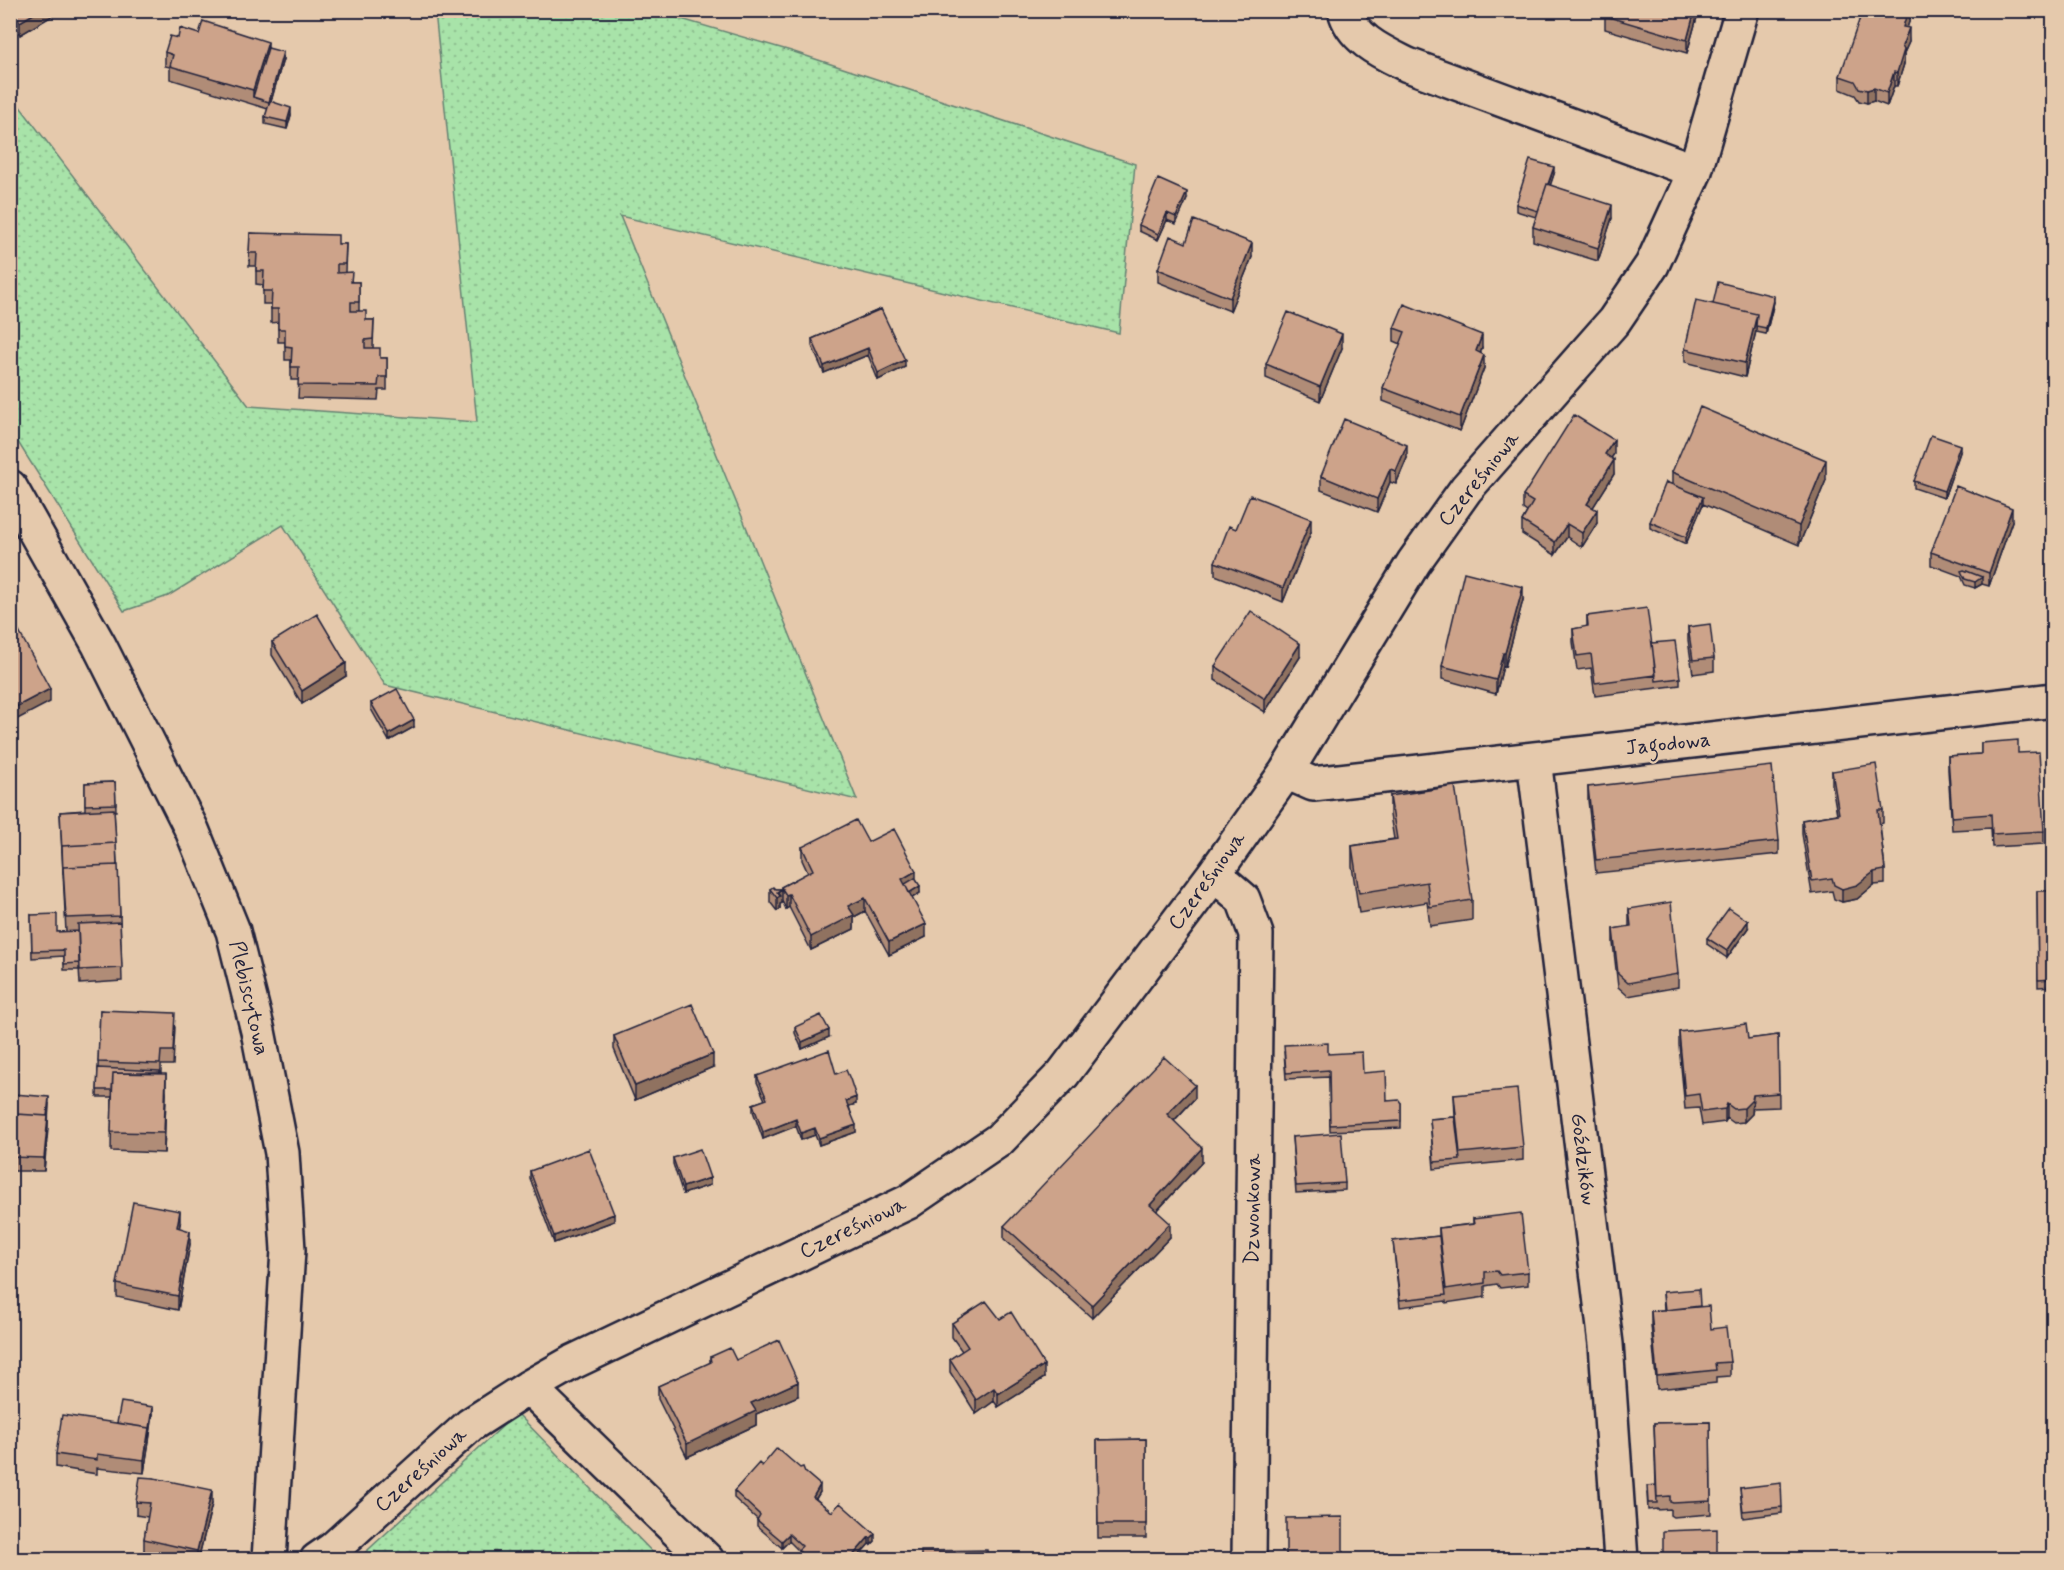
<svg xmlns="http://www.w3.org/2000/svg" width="2064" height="1570" font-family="Mynerve,sans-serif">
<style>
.grass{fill:url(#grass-dots);stroke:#658272;stroke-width:1.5}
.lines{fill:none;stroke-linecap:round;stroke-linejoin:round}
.minor-casing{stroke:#22223b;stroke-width:38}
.minor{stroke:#e5c9ac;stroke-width:33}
.wall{fill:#b08c77;stroke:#22223b;stroke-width:1.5}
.shaded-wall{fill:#907261;stroke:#22223b;stroke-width:1.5}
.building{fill:#cda38a;stroke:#22223b;stroke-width:1.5}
.labels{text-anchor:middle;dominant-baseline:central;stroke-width:4.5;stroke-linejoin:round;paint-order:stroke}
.street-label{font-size:21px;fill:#22223b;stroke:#e5c9ac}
</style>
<defs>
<pattern id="grass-dots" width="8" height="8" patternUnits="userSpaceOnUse" patternTransform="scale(1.5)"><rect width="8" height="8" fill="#a8e3a9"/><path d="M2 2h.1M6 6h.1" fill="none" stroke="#90c292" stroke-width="1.8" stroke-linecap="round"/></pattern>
</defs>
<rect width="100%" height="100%" fill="#e5c9ac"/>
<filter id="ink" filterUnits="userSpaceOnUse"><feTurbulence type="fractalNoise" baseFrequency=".0167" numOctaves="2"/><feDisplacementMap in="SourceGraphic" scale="12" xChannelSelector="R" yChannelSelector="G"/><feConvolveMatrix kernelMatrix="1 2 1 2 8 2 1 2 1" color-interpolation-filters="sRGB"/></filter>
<g filter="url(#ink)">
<path class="grass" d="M435 11H654L791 51 1135 164 1119 333 620 216 857 800 385 685 283 525 168 596 124 611 11 431 10 105 18 104 249 406 477 422Z
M517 1413 659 1559 357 1560Z"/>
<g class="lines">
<defs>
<path id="minor" d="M1345 10C1352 40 1384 53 1408 65L1695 171
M10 487 99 645 192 830 233 931 258 1031 282 1153 288 1250 269 1560
M1534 759 1606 1344 1621 1560
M1286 772 1313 784 2054 700
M1214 874 1243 899 1256 934 1249 1560
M529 1387 707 1560
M317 1560 333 1549 470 1425 529 1387 573 1362 908 1202 999 1140 1063 1074 1214 874 1286 772 1414 562 1466 489 1614 321 1652 265 1695 171 1742 10"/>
</defs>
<use href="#minor" class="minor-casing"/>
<use href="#minor" class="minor"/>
</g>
<path class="wall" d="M10 10H62L20 35 10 19Z
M1606 10H1699L1687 53 1605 29V16Z
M1910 10V19L1907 28 1909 42 1904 53V64L1897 86H1894L1887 106 1874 101 1867 103 1859 101 1855 95 1840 89V76L1866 13Z
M199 34 268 48 283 59 271 101 291 115 287 129 265 124V117L268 109 170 79V67L165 66V52L178 38Z
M1554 174 1550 185 1612 218 1598 261 1533 241V227L1536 217 1516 211V204Z
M1187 199 1176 224 1167 220 1158 240 1139 231V225Z
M250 233 338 244H346L345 272 352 282H359V311L366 320H374L373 348 380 358H387V390H379L378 400 298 398 299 380H291V360H285V342H278V322L271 323V304H263V285L256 284V266H249Z
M1186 243 1252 257 1230 311 1158 282V269Z
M1774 302 1766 334 1756 332V331L1745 377 1685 362V349L1713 304Z
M881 309 905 367 878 380 868 355 824 373 812 346V339Z
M1394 328 1482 348 1480 353 1484 368 1460 431 1383 401V388L1401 344 1394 341Z
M1342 348 1320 401 1266 378V364Z
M1960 452 1944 498 1914 488V481Z
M1614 454 1611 458 1614 474 1593 507 1597 523 1582 547 1567 537 1555 555 1522 534V521L1527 512 1523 509V496Z
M1407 458 1396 484 1390 482 1377 512 1321 490V476Z
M1672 472 1826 480 1799 545 1703 504 1686 544 1650 528V522L1672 485Z
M2012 521 1989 586 1982 584 1975 588 1965 585 1961 576 1931 565V552Z
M1236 529 1311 532 1283 602 1215 575V562Z
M1523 600 1505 667 1503 666 1496 694 1442 679V666Z
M1587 616 1652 643 1680 678V685L1595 696 1591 668 1577 670 1573 642V629L1587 627Z
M1688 627 1714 658V671L1693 674 1688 640Z
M272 642 346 676 302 704 272 655Z
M1300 657 1265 712 1215 680V666Z
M371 703 414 727 389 741 371 709Z
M1981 743 2018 753 2044 831V844L1992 847 1991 828 1952 830 1948 770V756L1981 754Z
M1832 771 1883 810V823L1880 824 1885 870V884L1874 885 1857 899 1842 902 1834 899 1832 891 1812 894 1802 834V820L1837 814 1832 785Z
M115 782 116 811H114L120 916 122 981 80 984 79 967V970H64V956L32 958 31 915 57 932H66L60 812 85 810V783Z
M1588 787 1779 841V854L1596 873 1588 800Z
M1390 796 1472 900V920L1430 926 1427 902 1359 913 1352 866V846L1394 839 1390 815Z
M868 842 916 879 920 893 912 898 926 937 889 955 865 911 854 917V929L811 950 789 907 786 909 782 901V903L780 904V909L777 911 770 902V889H781V887L808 873 802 860V847Z
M2037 891H2054V986L2038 987Z
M1629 909 1678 974V987L1628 996 1618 987 1613 943V929L1629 927Z
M1748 928 1727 958 1707 944V938Z
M100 1010 175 1027 173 1065H161V1073L166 1093 164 1153 111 1151 112 1096V1097H97Z
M795 1027 829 1037 802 1049 795 1033Z
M1679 1032 1748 1039 1778 1035 1779 1107 1753 1108 1752 1114 1744 1122 1734 1123 1727 1118 1725 1122 1702 1125 1699 1108 1685 1109 1679 1045Z
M614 1036 713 1067 635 1100 614 1049Z
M1284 1052 1328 1054 1363 1073 1387 1101 1401 1103V1128L1330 1131 1329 1077 1286 1079Z
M836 1074 856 1104 849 1106 856 1132 819 1145 815 1135 801 1140 796 1126 763 1139 753 1111V1104L765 1100 757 1082V1076Z
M1454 1095 1523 1147V1160L1434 1169 1430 1119 1455 1117Z
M1195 1098 1174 1121 1202 1162 1157 1211 1170 1237 1092 1318 1004 1239V1226Z
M49 1104 44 1171H10V1110Z
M1292 1137 1345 1183V1190L1296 1193Z
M673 1158 710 1185 683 1194 673 1164Z
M530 1171 614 1221 554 1243 530 1178Z
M1473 1219 1528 1272V1285L1500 1288 1497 1284 1485 1286V1297L1446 1303V1301L1400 1307 1393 1241 1439 1236V1228L1473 1224Z
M180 1224 179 1228 190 1244 178 1310 117 1297V1284Z
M1663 1292 1700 1306 1711 1329 1730 1362V1376L1716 1377V1383L1657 1389 1651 1325V1311L1664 1310Z
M1000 1319 1044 1378 998 1407 994 1401 976 1414 950 1372V1359L962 1351 952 1337V1323Z
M710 1357 736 1360 798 1396 756 1414V1425L754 1426 687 1457 658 1399V1386L710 1363Z
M153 1414 144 1473 97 1468V1474L56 1467V1454L117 1423Z
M1710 1422 1711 1514 1673 1517 1670 1515V1509L1657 1510V1509L1648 1510 1647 1493 1656 1485 1654 1423Z
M1146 1439V1538H1098L1097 1440Z
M762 1466 800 1468 805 1472 820 1492 816 1499 832 1512 875 1541 871 1545 869 1544 855 1560H801L798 1557V1550L789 1541 782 1548 757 1526V1519L734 1498V1491Z
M1740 1488 1782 1507V1513L1743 1518Z
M136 1502 212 1504 198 1560H175L144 1553V1539L148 1517 136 1515Z"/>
<path class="shaded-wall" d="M40 10H62L20 35V22Z
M1695 10H1699L1687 53V40Z
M1908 10H1910V19L1903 40V27Z
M1909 28V42L1904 53V64L1897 86V73L1902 46Z
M268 42V55L253 97V90Z
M283 52V59L269 109V102Z
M1894 72V86L1887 106V93Z
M1874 88V101L1867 103V90Z
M291 108V115L287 129V122Z
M1554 167V174L1540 218V211Z
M1187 192V199L1176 224V217Z
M1612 205V218L1598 261V248Z
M1167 213V220L1158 240V234Z
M1252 243V257L1230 311V298Z
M1774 296V302L1766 334V328Z
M1757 314 1756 331 1745 377V363Z
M1342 334V348L1320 401V387Z
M1482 335V348L1476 365V351Z
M868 348V355L824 373V366Z
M1484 355V368L1460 431V417Z
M905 360V367L878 380V373Z
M1614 440V454L1605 467V454Z
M1407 445V458L1396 484V471Z
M1960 445V452L1944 498V491Z
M1614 460V474L1587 517V504Z
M1826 460V480L1799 545V526Z
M1390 469V482L1377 512V499Z
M1703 497V504L1686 544V537Z
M2012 508V521L1989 586V573Z
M1597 510V523L1582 547V533Z
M1311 519V532L1283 602V588Z
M1567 524V537L1555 555V542Z
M1982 577V584L1975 588V582Z
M1523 587V600L1505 667V653Z
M1300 644V657L1265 712V699Z
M1503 653V666L1496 694V680Z
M346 663V676L302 704V691Z
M50 689V702L10 723V710Z
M414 720V727L389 741V734Z
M916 871V884L902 886V879Z
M1874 872V885L1857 899 1842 902V889Z
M920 886V893L907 901V894Z
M782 889V903L780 904V909L777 911V892Z
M789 894V907L786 909V895Z
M865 898V911L854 917V929L811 950V937L848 906Z
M1748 921V928L1727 958V951Z
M926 924V937L889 955V942Z
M829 1030V1037L802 1049V1042Z
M713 1054V1067L635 1100V1086Z
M166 1074V1093L164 1153V1133Z
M1195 1085V1098L1167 1128V1114Z
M1753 1095 1752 1114 1744 1122V1108Z
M49 1097 48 1129 44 1171V1158Z
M856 1097V1104L846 1107V1101Z
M1727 1104V1118L1725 1122V1109Z
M796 1119V1126L763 1139V1132Z
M856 1125V1132L819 1145V1138Z
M815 1128V1135L801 1140V1133Z
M1202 1148V1162L1150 1218V1205Z
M710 1178V1185L683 1194V1187Z
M180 1211V1224L177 1240V1227Z
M614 1214V1221L554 1243V1236Z
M1170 1223V1237L1092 1318V1305Z
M190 1231V1244L178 1310V1296Z
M1044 1365V1378L998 1407V1394Z
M798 1382V1396L756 1414V1425L754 1426 687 1457V1444L751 1403Z
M994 1388V1401L976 1414V1400Z
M153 1407V1414L149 1442V1435Z
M149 1428V1441L144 1473V1460Z
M820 1485V1492L813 1503V1497Z
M212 1490V1504L198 1560H197V1551Z
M789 1534V1541L782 1548V1541Z
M875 1534V1541L871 1545V1538Z
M869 1537V1544L855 1560H849Z"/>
<path class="building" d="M14 10H40L20 22Z
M1606 10H1695L1687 40 1605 16Z
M1867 10H1908L1903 27 1909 28 1902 46 1904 50 1897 73 1894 72 1887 93 1874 88 1867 90 1859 88 1855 81 1840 76 1862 12 1866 13Z
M203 21 268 42 253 90 170 66 173 55 165 52 170 36 178 38 180 28 199 34Z
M268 48 283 52 269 102 253 97Z
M270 101 291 108 287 122 265 117Z
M1530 160 1554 167 1548 184H1547L1538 211 1516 204Z
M1158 179 1187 192 1176 217 1167 213 1158 234 1139 225Z
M1547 184 1612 205 1598 248 1533 227Z
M1194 220 1252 243 1230 298 1158 269 1170 236 1186 243Z
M250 233 338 235V244H346L345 264H337V273L352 272 351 282H359V302H351V311H366V320H374L373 339 365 340V348H380V358H387V377H379L378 386 298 385 299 367H291L292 347 285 346V329H278V309H271L272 291H263L264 271H256L257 253H249Z
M1718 282 1774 296 1766 328 1756 326 1757 314 1713 304Z
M1696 300 1757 314 1745 363 1685 349Z
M1404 304 1482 335 1476 351 1484 355 1460 417 1383 388 1405 332 1394 328Z
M881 309 905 360 878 373 868 348 824 366 812 339Z
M1288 312 1342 334 1320 387 1266 364Z
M1700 407 1826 460 1799 526 1672 472Z
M1574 415 1614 440 1605 454 1614 460 1587 504 1597 510 1582 533 1567 524 1555 542 1522 521 1533 502 1523 496Z
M1344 419 1407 445 1396 471 1390 469 1377 499 1321 476Z
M1931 435 1960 445 1944 491 1914 481Z
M1666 482 1703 497 1686 537 1650 522Z
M1956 486 2012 508 1989 573 1931 552Z
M1250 495 1311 519 1283 588 1215 562 1229 526 1236 529Z
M1964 570 1982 577 1975 582 1965 579 1961 571Z
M1464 572 1523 587 1505 653H1503L1496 680 1442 666Z
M1647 608 1656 675 1595 683 1591 654 1577 656 1573 629 1588 626 1587 616Z
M1251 611 1300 644 1265 699 1215 666Z
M317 614 346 663 302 691 272 642Z
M10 615 50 689 10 710Z
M1710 624 1714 658 1693 660 1688 627Z
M1675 641 1680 678 1656 681 1652 643Z
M397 689 414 720 389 734 371 703Z
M2018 740V753L2039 752 2044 831 1992 834 1991 814 1952 817 1948 756 1981 754V743Z
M1876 764 1883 810H1878L1885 870 1874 872 1857 885 1842 889 1834 885 1832 878 1812 881 1802 820 1839 814 1832 771Z
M1772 766 1779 841 1596 860 1588 787Z
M115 782 116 804 85 805V783Z
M1455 786 1472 900 1430 907 1427 882 1359 893 1352 846 1397 839 1390 796Z
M114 809 116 843 62 846V852L60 812Z
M856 820 868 842 894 829 916 871 902 879 926 924 889 942 865 898 848 906 854 915 811 937 789 894 786 895 781 887 813 870 802 847Z
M116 843 117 865 63 867V874L62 846Z
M118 865 120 916 66 918 63 867Z
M915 878 920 886 909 893 905 884Z
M773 887 775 889H782L777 892 780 896 777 898 770 889Z
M2037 891H2054V979L2038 980Z
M1671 902 1678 974 1628 983 1618 974 1613 929 1631 926 1629 909Z
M1729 908 1748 921 1727 951 1707 938Z
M57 914V932L78 931 79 963 64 964V950L32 951 31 915Z
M120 922 122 968 80 970 78 924Z
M692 1004 713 1054 635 1086 614 1036Z
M100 1010 175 1013 173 1051H161L160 1064 98 1062Z
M821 1015 829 1030 802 1042 795 1027Z
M1746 1024 1748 1039 1778 1035 1779 1093 1753 1095 1752 1100 1744 1108 1734 1109 1727 1104 1725 1109 1702 1112 1699 1094 1685 1096 1679 1032Z
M1328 1043V1054L1362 1052 1363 1073 1386 1071 1387 1101 1399 1100 1401 1103V1121L1330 1125 1329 1070 1286 1073 1284 1045Z
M829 1050 836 1074 846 1070 850 1079 856 1097 846 1101 856 1125 819 1138 815 1128 801 1133 796 1119 763 1132 753 1104 767 1099 757 1076Z
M1164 1057 1195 1085 1167 1114 1202 1148 1150 1205 1170 1223 1092 1305 1004 1226Z
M98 1068 160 1071V1073H113L112 1090H97Z
M113 1073 166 1074 164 1133 111 1132Z
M1517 1089 1523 1147 1460 1153 1454 1095Z
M14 1094 49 1097 47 1116 16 1114 13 1110Z
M10 1110H13L16 1114 48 1116 44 1158 10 1157Z
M1455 1117 1460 1160 1434 1162 1430 1119Z
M1341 1133 1345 1183 1296 1186 1292 1137Z
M589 1149 614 1214 554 1236 530 1171Z
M700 1149 710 1178 683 1187 673 1158Z
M133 1202 180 1211 177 1227 190 1231 178 1296 117 1284Z
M1521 1213 1528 1272 1500 1275 1497 1271 1485 1272V1283L1446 1289 1439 1228 1474 1224 1473 1219Z
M1439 1236 1446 1295 1400 1300 1393 1241Z
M1699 1289 1700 1306 1665 1310 1663 1292Z
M986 1301 1000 1319 1011 1312 1044 1365 998 1394 994 1388 976 1400 950 1359 968 1347 952 1323Z
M1709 1306 1711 1329 1726 1327 1730 1362 1715 1363 1716 1370 1657 1376 1651 1311Z
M779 1340 798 1382 751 1403 756 1411 754 1412 687 1444 658 1386 711 1362 710 1357 730 1348 736 1360Z
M121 1402 153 1407 149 1435V1428L117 1423Z
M62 1415 149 1428 144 1460 97 1454V1460L56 1454Z
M1710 1422 1711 1501 1673 1503 1670 1502V1496L1657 1497 1654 1423Z
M1146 1439V1524H1098L1097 1440Z
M777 1448 800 1468 803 1467 805 1472 820 1485 813 1497 832 1512 840 1503 875 1534 871 1538 869 1537 849 1560H808L798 1550 802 1546 789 1534 782 1541 757 1520 760 1515 734 1491 759 1463 762 1466Z
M140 1477 154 1478 212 1490 197 1551 144 1539 150 1503 136 1502Z
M1781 1483 1782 1507 1743 1511 1740 1488Z
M1656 1485 1657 1503H1648L1647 1486Z
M1343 1517V1560H1286V1518Z
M1717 1529V1560H1663V1531Z
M987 1550 988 1560H921V1551Z"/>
</g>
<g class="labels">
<g class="street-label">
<text transform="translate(1479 479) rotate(-51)">Czereśniowa</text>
<text transform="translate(1668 744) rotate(-6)">Jagodowa</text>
<text transform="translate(1207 881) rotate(-54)">Czereśniowa</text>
<text transform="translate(249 998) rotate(77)">Plebiscytowa</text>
<text transform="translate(1583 1159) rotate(83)">Goździków</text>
<text transform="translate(1253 1209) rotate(-89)">Dzwonkowa</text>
<text transform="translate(853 1228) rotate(-26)">Czereśniowa</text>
<text transform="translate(421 1470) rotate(-42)">Czereśniowa</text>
</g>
</g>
<rect width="2064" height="1570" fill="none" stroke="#e5c9ac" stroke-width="36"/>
<rect x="18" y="18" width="2028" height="1534" fill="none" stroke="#22223b" stroke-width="2" filter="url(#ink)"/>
</svg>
